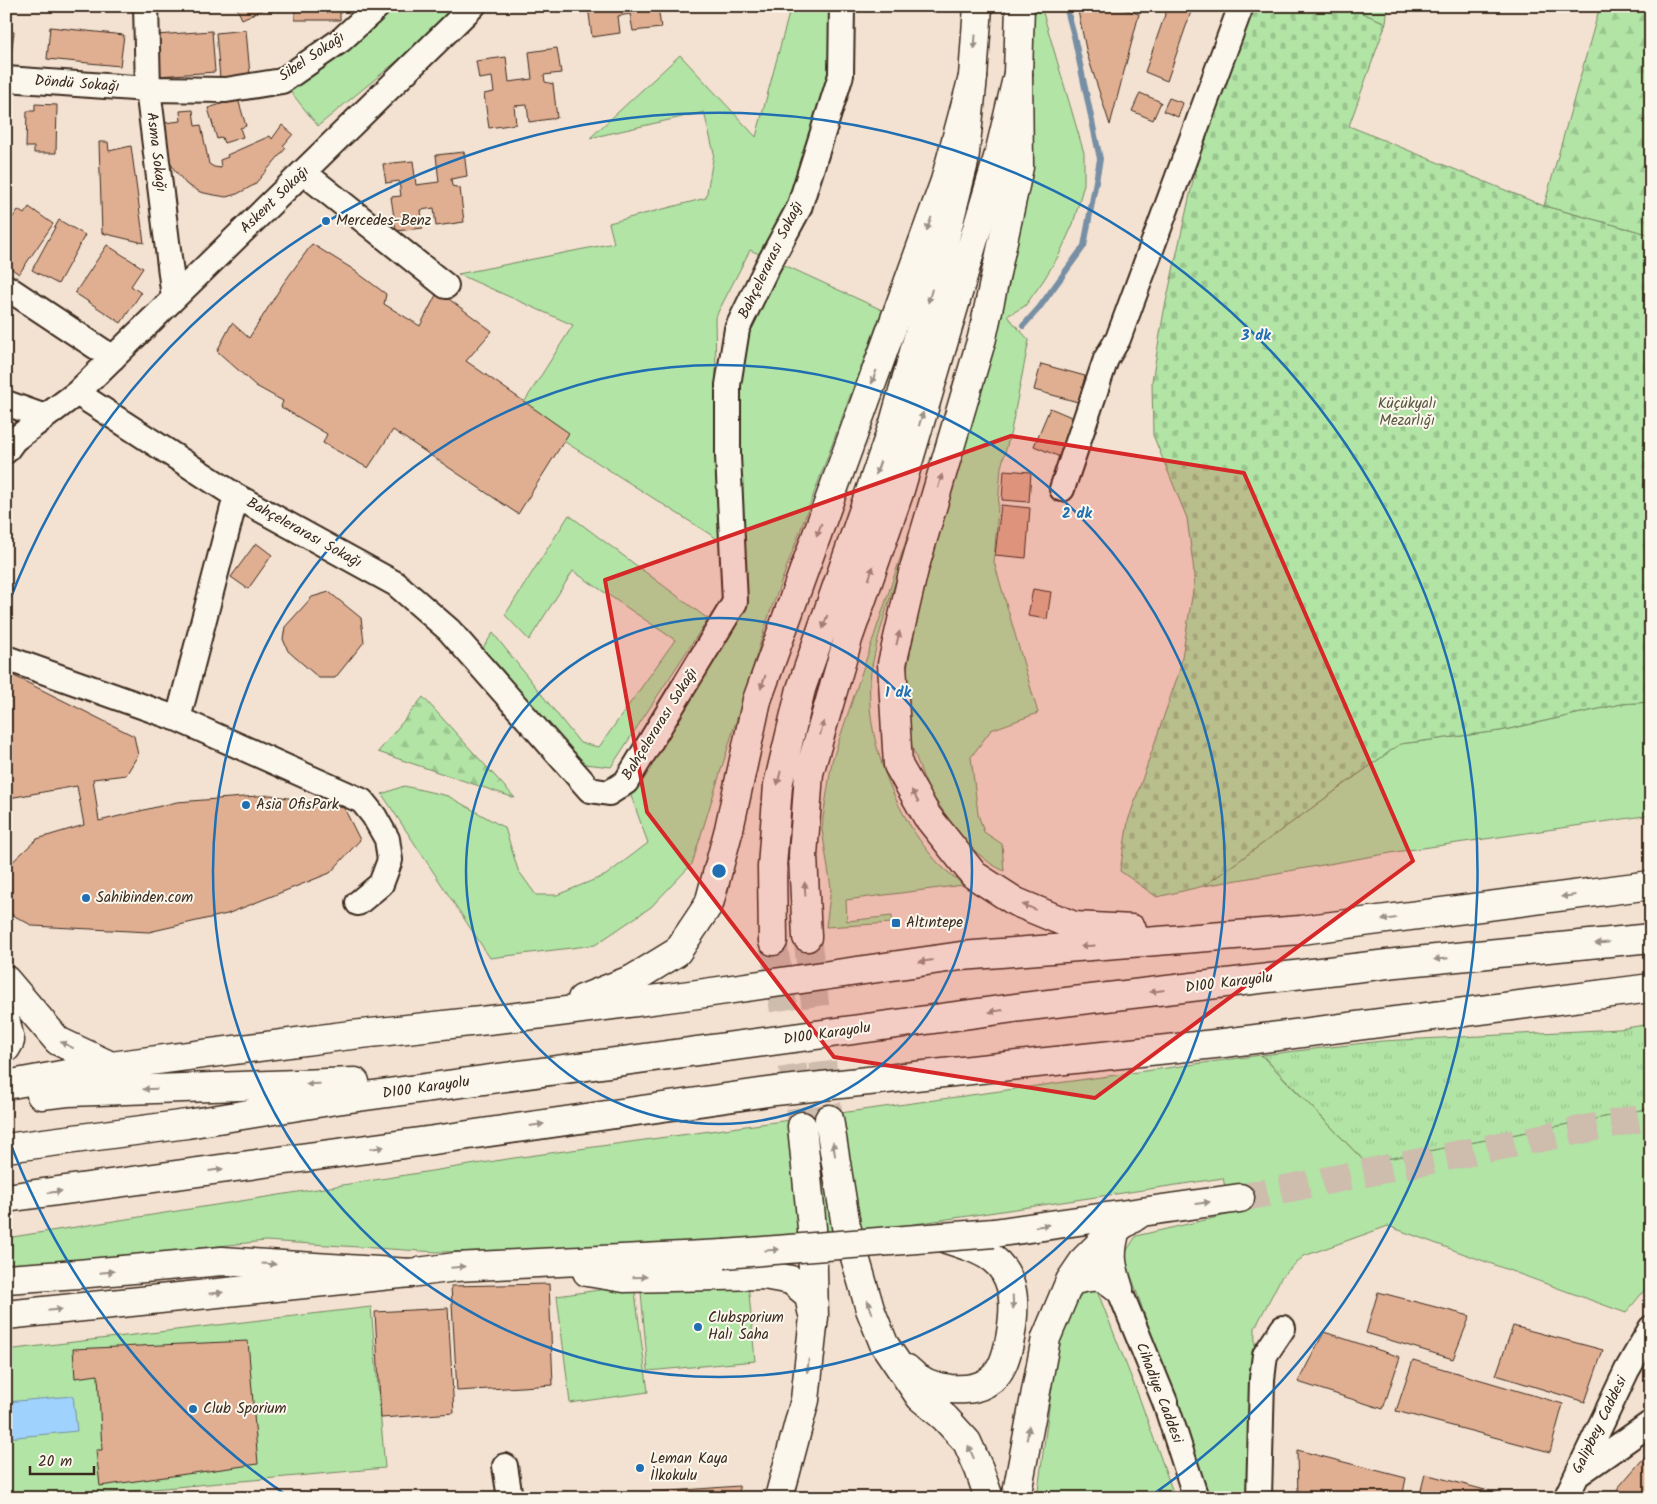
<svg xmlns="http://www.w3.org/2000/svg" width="1657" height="1504" font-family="Kalam,sans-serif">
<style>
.green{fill:#b1e4a5;stroke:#768762}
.forest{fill:url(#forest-firs);stroke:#768762}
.cemetery{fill:url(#cemetery-stones);stroke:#768762}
.park{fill:url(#park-tufts);stroke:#768762}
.water{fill:#9fd3fd;stroke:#778fa4}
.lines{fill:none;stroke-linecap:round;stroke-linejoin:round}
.stream{stroke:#778fa4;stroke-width:6}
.building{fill:#e0af92;stroke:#3b2a1e}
.major-tunnel{stroke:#cebcad;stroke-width:28;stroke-dasharray:28 14;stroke-linecap:butt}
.minor-casing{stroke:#3b2a1e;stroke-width:28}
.major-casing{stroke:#3b2a1e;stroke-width:31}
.highway-casing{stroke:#3b2a1e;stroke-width:31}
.minor{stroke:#fbf7ec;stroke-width:24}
.major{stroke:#fbf7ec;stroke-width:28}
.highway{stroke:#fbf7ec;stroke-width:28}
.major-bridge-casing{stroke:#3b2a1e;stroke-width:31;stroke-linecap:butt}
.major-bridge{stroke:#fbf7ec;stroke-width:28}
.oneway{fill:#9b9085}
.marked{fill:#d62828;fill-opacity:0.2;stroke:#d62828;stroke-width:4;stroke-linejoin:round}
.ring{fill:none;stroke:#1f6fb2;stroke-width:2.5}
.poi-dot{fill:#1f6fb2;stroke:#fbf7ec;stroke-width:2}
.labels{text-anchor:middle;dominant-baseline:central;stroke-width:4;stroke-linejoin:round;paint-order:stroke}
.street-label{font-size:15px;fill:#3b2a1e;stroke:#fbf7ec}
.poi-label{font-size:15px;fill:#3b2a1e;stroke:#fbf7ec;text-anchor:start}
.park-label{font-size:15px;fill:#585840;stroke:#fbf7ec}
.centre{fill:#1f6fb2;stroke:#fbf7ec;stroke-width:2.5}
.ring-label{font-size:15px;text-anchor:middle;font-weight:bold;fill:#1f6fb2;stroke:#fbf7ec;stroke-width:4;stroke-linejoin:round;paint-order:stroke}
</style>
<defs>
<pattern id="forest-firs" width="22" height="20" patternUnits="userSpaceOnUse" patternTransform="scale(1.25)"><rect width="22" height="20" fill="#b1e4a5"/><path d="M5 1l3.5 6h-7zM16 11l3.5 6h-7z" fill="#99c48e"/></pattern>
<pattern id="cemetery-stones" width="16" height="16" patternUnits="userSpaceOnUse" patternTransform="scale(1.25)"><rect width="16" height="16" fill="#b1e4a5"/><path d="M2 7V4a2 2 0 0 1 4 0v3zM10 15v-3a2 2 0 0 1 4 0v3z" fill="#99c48e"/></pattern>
<pattern id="park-tufts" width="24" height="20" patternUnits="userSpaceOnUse" patternTransform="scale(1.25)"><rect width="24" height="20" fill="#b1e4a5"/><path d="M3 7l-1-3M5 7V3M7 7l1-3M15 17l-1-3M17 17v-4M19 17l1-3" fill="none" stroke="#99c48e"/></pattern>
</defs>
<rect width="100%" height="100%" fill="#f3e1d1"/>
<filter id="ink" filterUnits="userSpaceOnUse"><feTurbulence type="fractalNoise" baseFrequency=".02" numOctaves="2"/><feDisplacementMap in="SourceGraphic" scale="10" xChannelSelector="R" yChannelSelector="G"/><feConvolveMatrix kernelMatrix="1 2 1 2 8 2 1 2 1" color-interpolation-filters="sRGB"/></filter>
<g filter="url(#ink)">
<path class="green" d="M365 6H464L318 126 282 81Z
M791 6H842L841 75 767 257 882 310 769 615 692 864 651 907 595 945 490 958 382 794 404 786 448 796 505 828 518 870 536 895H557L606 875 648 843 626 782 735 602 737 329 766 257 750 250 715 318 719 540 518 412 573 325 458 274 614 243 609 223 706 198 714 153 704 112 590 138 680 55 756 137Z
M1032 6H1041L1084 153V184L1073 224 1059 255 1043 281 1025 306 1007 316 1029 340 1011 431 1001 467 994 562 1038 713 991 730 971 757 978 814 984 832 1002 844 1004 871 991 864 965 843 928 789 912 747 906 719 904 686 915 625 959 450 1031 116 1033 43Z
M569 515 708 619 611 767 585 764 482 649 493 633 580 743 599 747 675 640 573 571 529 640 505 615Z
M910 529 912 530C898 575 881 620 872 666 860 730 895 818 940 865 947 872 956 878 963 885L846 900 847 921 892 916V923L826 927 831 888 822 830 823 818 832 761Z
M1651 702V815L1402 851 1204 886 1400 744 1500 731 1621 704Z
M1261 1055 1366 1163 1651 1108V1282L1626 1313 1388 1226 1304 1256 1282 1276 1255 1328 1251 1498H1207L1124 1255 1136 1236 1231 1214 1223 1178 861 1232 608 1249 437 1252 265 1241 6 1269V1238L514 1158Z
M748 1282 755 1361 648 1371 641 1292Z
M634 1285 648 1392 570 1403 557 1296Z
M1096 1288 1139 1397 1175 1498H1037L1057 1348 1074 1292Z
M371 1307 385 1468 54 1498H6V1350Z"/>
<path class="forest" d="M1345 6H1388L1386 23Z
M1600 6H1651V235L1544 206Z
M423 697 515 798 378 752Z"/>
<path class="cemetery" d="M1252 6H1345L1386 23 1349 126 1544 206 1651 235V702L1621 704 1500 731 1400 744 1204 886 1157 897 1120 871 1128 821 1180 669 1195 579 1187 518 1153 435 1152 381 1164 311 1203 136Z"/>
<path class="park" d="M1651 1024V1108L1366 1163 1262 1055 1382 1041 1619 1029Z"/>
<path class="water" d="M73 1396 77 1431 7 1438 6 1402Z"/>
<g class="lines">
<path class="stream" d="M1023 326 1039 308 1084 246 1100 159 1074 36 1066 6"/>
</g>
<path class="building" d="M236 6H268V7L242 19Z
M295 6H340V20H295Z
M588 6H658L661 28 633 31 630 14 618 16 620 33 592 37Z
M1077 6H1114L1139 14 1110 125 1087 54Z
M1131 6H1149L1148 11Z
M1168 6H1193L1167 81 1145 72Z
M6 16 10 17 8 31 14 32 11 55H6Z
M50 27 124 35 120 66 47 59Z
M246 30 250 75 220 78 216 33Z
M212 31 215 72 158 76 156 35Z
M557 48 561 73 544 75 545 82 553 84 557 118 529 122 527 105 514 106 516 124 489 128 484 94 494 92 492 77 479 79 476 61 506 57 509 82 532 79 529 52Z
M1140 93 1161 102 1153 120 1132 111Z
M1169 98 1183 103 1178 117 1163 111Z
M238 99 246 126 240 128 243 137 224 143 222 137 217 139 208 108Z
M35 104 57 105 56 153H34V147H26L27 111H35Z
M193 110 195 126 201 125 209 164 214 167 221 168 220 160 228 157 227 155 270 136 272 139 282 125 293 134 283 146 286 148 254 185 237 194 226 197 209 194 200 192 186 184 173 168 168 156 164 123 181 121 180 111Z
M99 142H108L109 151 131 146 144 243 102 233Z
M464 152 467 176 451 179 452 186 460 188 464 222 436 226 434 208 421 210 423 228 396 231 391 197 401 196 399 181 386 183 383 164 413 161 416 185 439 182 436 155Z
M29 207 53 224 19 274 6 265V227L18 210 24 214Z
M59 220 85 235 58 284 32 270Z
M312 244 351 268 386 294 384 304 420 326 438 291 492 331 466 361 569 433 518 514 393 430 368 468 323 443 327 434 281 407 283 401 256 386 217 351 232 323 249 338 283 284Z
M107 245 143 268 131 286 141 293 121 323 75 293Z
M1041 364 1085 376 1078 402 1034 390Z
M1050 408 1076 419 1060 457 1034 446Z
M1004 470 1031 472 1029 502 1002 500Z
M1001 505 1030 508 1026 558 995 555Z
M256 543 272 555 248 589 231 577Z
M1033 589 1051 592 1047 619 1028 616Z
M329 592 361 618 364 642 335 678H319L288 651 283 639 285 627 312 597Z
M6 672 134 736 138 755 126 775 93 779 99 821 177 802 271 795 344 808 360 840 330 873 227 914 149 932 33 926 9 913 6 905V874L8 866 37 839 84 825 77 786 9 798 6 797Z
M549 1284 553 1385 457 1391 451 1286Z
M1378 1292 1470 1316 1453 1359 1366 1333Z
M448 1308 454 1413 381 1418 375 1312Z
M1513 1326 1603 1350 1585 1402 1496 1375Z
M1324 1332 1400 1357 1383 1409 1298 1382Z
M248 1341 258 1464 100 1486 96 1450H102L98 1375 75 1378 73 1349Z
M1413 1360 1563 1404 1550 1452 1396 1411Z
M1297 1450 1406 1478 1402 1498H1298Z
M1649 1452 1651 1453V1498H1630L1617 1489Z
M1425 1474 1515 1498H1419Z
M739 1486 740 1498H604L603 1496Z
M1600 1490 1612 1498H1597Z"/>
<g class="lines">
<path class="major-tunnel" d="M807 937 829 1119
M773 941 802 1126
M1240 1198 1651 1116"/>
<defs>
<path id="minor" d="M146 6 148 89 174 298
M6 79 148 89 226 90 282 81 341 40 378 6
M303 172 446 286
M6 287 113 358
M77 393 236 496 396 584 449 630 590 790 609 793 626 782 735 602 728 456V385L737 329 766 269 799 208 841 75 842 6
M6 403 45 417
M6 451 14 440 77 393 473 6
M1062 489 1106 359 1118 339 1241 6
M6 658 178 719 362 801 374 816 387 839 390 860 381 884 358 903
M178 719 236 496
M1119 1289 1165 1402 1196 1498
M505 1466 510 1498
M1577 1475 1651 1423
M1259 1498 1262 1379 1265 1355 1283 1328
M1566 1498 1627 1370 1651 1328"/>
<path id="major" d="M807 937 803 856 809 773 848 639 899 493 999 154 1018 74 1020 6
M773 941 772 867 778 785 801 689 894 423 936 274 964 162 973 77 978 6
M829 1119 846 1226 870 1309 884 1344 920 1397 945 1418 967 1442 979 1469 989 1498
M994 1233 1240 1198
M587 1272 624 1278 764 1275 791 1280 809 1295 812 1311
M1070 1281C1094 1276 1099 1272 1119 1289 1111 1264 1109 1255 1116 1229
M6 1315 410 1273 456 1267 724 1254
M907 1369C919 1382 933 1387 950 1389 967 1390 983 1389 996 1375 1010 1359 1017 1308 1011 1287 1008 1276 1002 1266 993 1259 978 1248 958 1243 940 1237
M779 1498 805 1400 814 1317 812 1228 802 1126
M1016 1498 1046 1338 1070 1281 1085 1259 1100 1244 1116 1229 1142 1212"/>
<path id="highway" d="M1018 74 1019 167 982 338 914 569 892 664 898 765 927 816 974 875 1016 902 1074 926 1132 929
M6 980 58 1041 111 1066
M582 999 633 979 677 952 709 904 729 829 757 700 945 181 973 77
M6 1022 10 1041 6 1048
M6 1085 111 1066 343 1036 543 1014 698 994 961 956 1301 930 1651 885
M41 1095 68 1092 355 1082
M6 1148 187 1124 336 1100 1022 1007 1396 963 1651 938
M6 1198 434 1140 775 1091 1224 1043 1651 988
M6 1279 78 1274 222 1261 410 1273"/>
</defs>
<use href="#minor" class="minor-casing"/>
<use href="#major" class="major-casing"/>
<use href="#highway" class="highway-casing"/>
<use href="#minor" class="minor"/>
<use href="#major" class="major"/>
<use href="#highway" class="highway"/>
<defs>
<path id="major-bridge" d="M724 1254 994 1233"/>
</defs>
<use href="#major-bridge" class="major-bridge-casing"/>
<use href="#major-bridge" class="major-bridge"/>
</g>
<defs><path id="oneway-solid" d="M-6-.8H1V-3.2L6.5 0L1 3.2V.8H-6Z" transform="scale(1.25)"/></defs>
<g class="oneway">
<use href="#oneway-solid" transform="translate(975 42) rotate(94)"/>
<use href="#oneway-solid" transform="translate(929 224) rotate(110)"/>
<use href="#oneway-solid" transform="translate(930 296) rotate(106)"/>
<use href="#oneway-solid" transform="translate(874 377) rotate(110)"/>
<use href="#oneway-solid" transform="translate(921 419) rotate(-73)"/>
<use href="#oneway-solid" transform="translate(878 468) rotate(109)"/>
<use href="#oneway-solid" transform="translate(940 481) rotate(-74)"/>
<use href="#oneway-solid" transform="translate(819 530) rotate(110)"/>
<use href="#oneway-solid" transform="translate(871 573) rotate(-71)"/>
<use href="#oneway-solid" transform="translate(825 622) rotate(109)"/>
<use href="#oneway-solid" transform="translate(898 638) rotate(-77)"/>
<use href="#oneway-solid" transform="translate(763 682) rotate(110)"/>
<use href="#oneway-solid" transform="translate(822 728) rotate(-74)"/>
<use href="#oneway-solid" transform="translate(779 778) rotate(103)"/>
<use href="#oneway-solid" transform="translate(915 796) rotate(-119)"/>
<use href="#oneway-solid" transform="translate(805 889) rotate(-93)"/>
<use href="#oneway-solid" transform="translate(1568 896) rotate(173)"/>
<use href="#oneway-solid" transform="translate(1029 907) rotate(-158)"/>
<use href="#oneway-solid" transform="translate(1389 919) rotate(173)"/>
<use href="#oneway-solid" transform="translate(1602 943) rotate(174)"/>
<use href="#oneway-solid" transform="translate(1088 946) rotate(176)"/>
<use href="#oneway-solid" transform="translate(1441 959) rotate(174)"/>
<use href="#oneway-solid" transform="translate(926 961) rotate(172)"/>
<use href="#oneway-solid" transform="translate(1157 991) rotate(173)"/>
<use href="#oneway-solid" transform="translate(996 1011) rotate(172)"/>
<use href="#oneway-solid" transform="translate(67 1045) rotate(-154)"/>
<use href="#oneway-solid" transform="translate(313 1084) rotate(178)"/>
<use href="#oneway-solid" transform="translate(150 1089) rotate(178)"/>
<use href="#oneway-solid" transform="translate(537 1125) rotate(-8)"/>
<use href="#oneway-solid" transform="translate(377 1148) rotate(-8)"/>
<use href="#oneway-solid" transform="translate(834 1149) rotate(-99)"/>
<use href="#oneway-solid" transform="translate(216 1170) rotate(-8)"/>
<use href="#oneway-solid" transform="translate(55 1192) rotate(-8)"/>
<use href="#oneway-solid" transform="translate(1203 1203) rotate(-8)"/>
<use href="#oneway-solid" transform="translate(1042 1226) rotate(-8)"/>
<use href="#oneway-solid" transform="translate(772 1250) rotate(-4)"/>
<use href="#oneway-solid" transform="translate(269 1264) rotate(4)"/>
<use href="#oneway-solid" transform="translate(458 1267) rotate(-5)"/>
<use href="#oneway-solid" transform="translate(107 1272) rotate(-5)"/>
<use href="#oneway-solid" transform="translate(640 1277) rotate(-1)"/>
<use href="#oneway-solid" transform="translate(216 1293) rotate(-6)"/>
<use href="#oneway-solid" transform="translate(1013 1302) rotate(88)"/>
<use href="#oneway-solid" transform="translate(870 1307) rotate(-109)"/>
<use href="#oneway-solid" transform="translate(55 1310) rotate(-6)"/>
<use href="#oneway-solid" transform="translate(808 1366) rotate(96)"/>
<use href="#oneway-solid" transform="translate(1028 1433) rotate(-79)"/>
<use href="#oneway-solid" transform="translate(971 1452) rotate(-114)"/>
</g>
</g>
<path class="marked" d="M1011 436 1244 473 1413 861 1095 1098 834 1057 647 812 605 580Z"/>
<g class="ring">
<circle cx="719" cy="871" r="253"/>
<circle cx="719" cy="871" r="506"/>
<path d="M289 1497A759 759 0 0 1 8 1137M8 605A759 759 0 1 1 1149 1497"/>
</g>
<g class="poi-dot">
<circle cx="326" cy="221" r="5"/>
<circle cx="246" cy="805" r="5"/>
<circle cx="86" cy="898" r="5"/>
<rect x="891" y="918" width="10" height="10" rx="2.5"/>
<circle cx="698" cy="1327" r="5"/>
<circle cx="193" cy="1409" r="5"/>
<circle cx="640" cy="1468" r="5"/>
</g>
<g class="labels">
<g class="street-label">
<text transform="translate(312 57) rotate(-34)">Sibel Sokağı</text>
<text transform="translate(77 84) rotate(4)">Döndü Sokağı</text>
<text transform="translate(156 152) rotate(83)">Asma Sokağı</text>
<text transform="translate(275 200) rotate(-44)">Askent Sokağı</text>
<text transform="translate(771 260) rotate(-64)">Bahçelerarası Sokağı</text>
<text transform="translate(304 533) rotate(29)">Bahçelerarası Sokağı</text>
<text transform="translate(660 724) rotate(-58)">Bahçelerarası Sokağı</text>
<text transform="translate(1229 983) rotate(-7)">D100 Karayolu</text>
<text transform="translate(827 1034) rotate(-8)">D100 Karayolu</text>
<text transform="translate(426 1088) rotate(-8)">D100 Karayolu</text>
<text transform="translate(1159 1393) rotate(69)">Cihadiye Caddesi</text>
<text transform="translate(1600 1425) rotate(-64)">Galipbey Caddesi</text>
</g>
<g class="poi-label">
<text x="336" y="221">Mercedes-Benz</text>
<text x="256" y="805">Asia OfisPark</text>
<text x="96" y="898">Sahibinden.com</text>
<text x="906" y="923">Altıntepe</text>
<text x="708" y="1318">Clubsporium<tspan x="708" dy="17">Halı Saha</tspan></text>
<text x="203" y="1409">Club Sporium</text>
<text x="650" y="1459">Leman Kaya<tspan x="650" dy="17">İlkokulu</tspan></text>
</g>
<g class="park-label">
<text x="1407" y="404">Küçükyalı<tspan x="1407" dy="17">Mezarlığı</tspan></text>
</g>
</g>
<circle cx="719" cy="871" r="8" class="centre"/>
<g class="ring-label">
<text x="1256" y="340">3 dk</text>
<text x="1077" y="518">2 dk</text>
<text x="898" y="697">1 dk</text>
</g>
<rect width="1657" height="1504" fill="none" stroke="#fbf7ec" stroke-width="25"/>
<rect x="12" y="12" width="1632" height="1479" fill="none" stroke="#3b2a1e" stroke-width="2" filter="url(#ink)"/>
<path d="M30 1466v8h64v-8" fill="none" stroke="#3b2a1e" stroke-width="2.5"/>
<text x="38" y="1466" font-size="15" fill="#3b2a1e" stroke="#fbf7ec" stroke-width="4" paint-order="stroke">20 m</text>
</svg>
